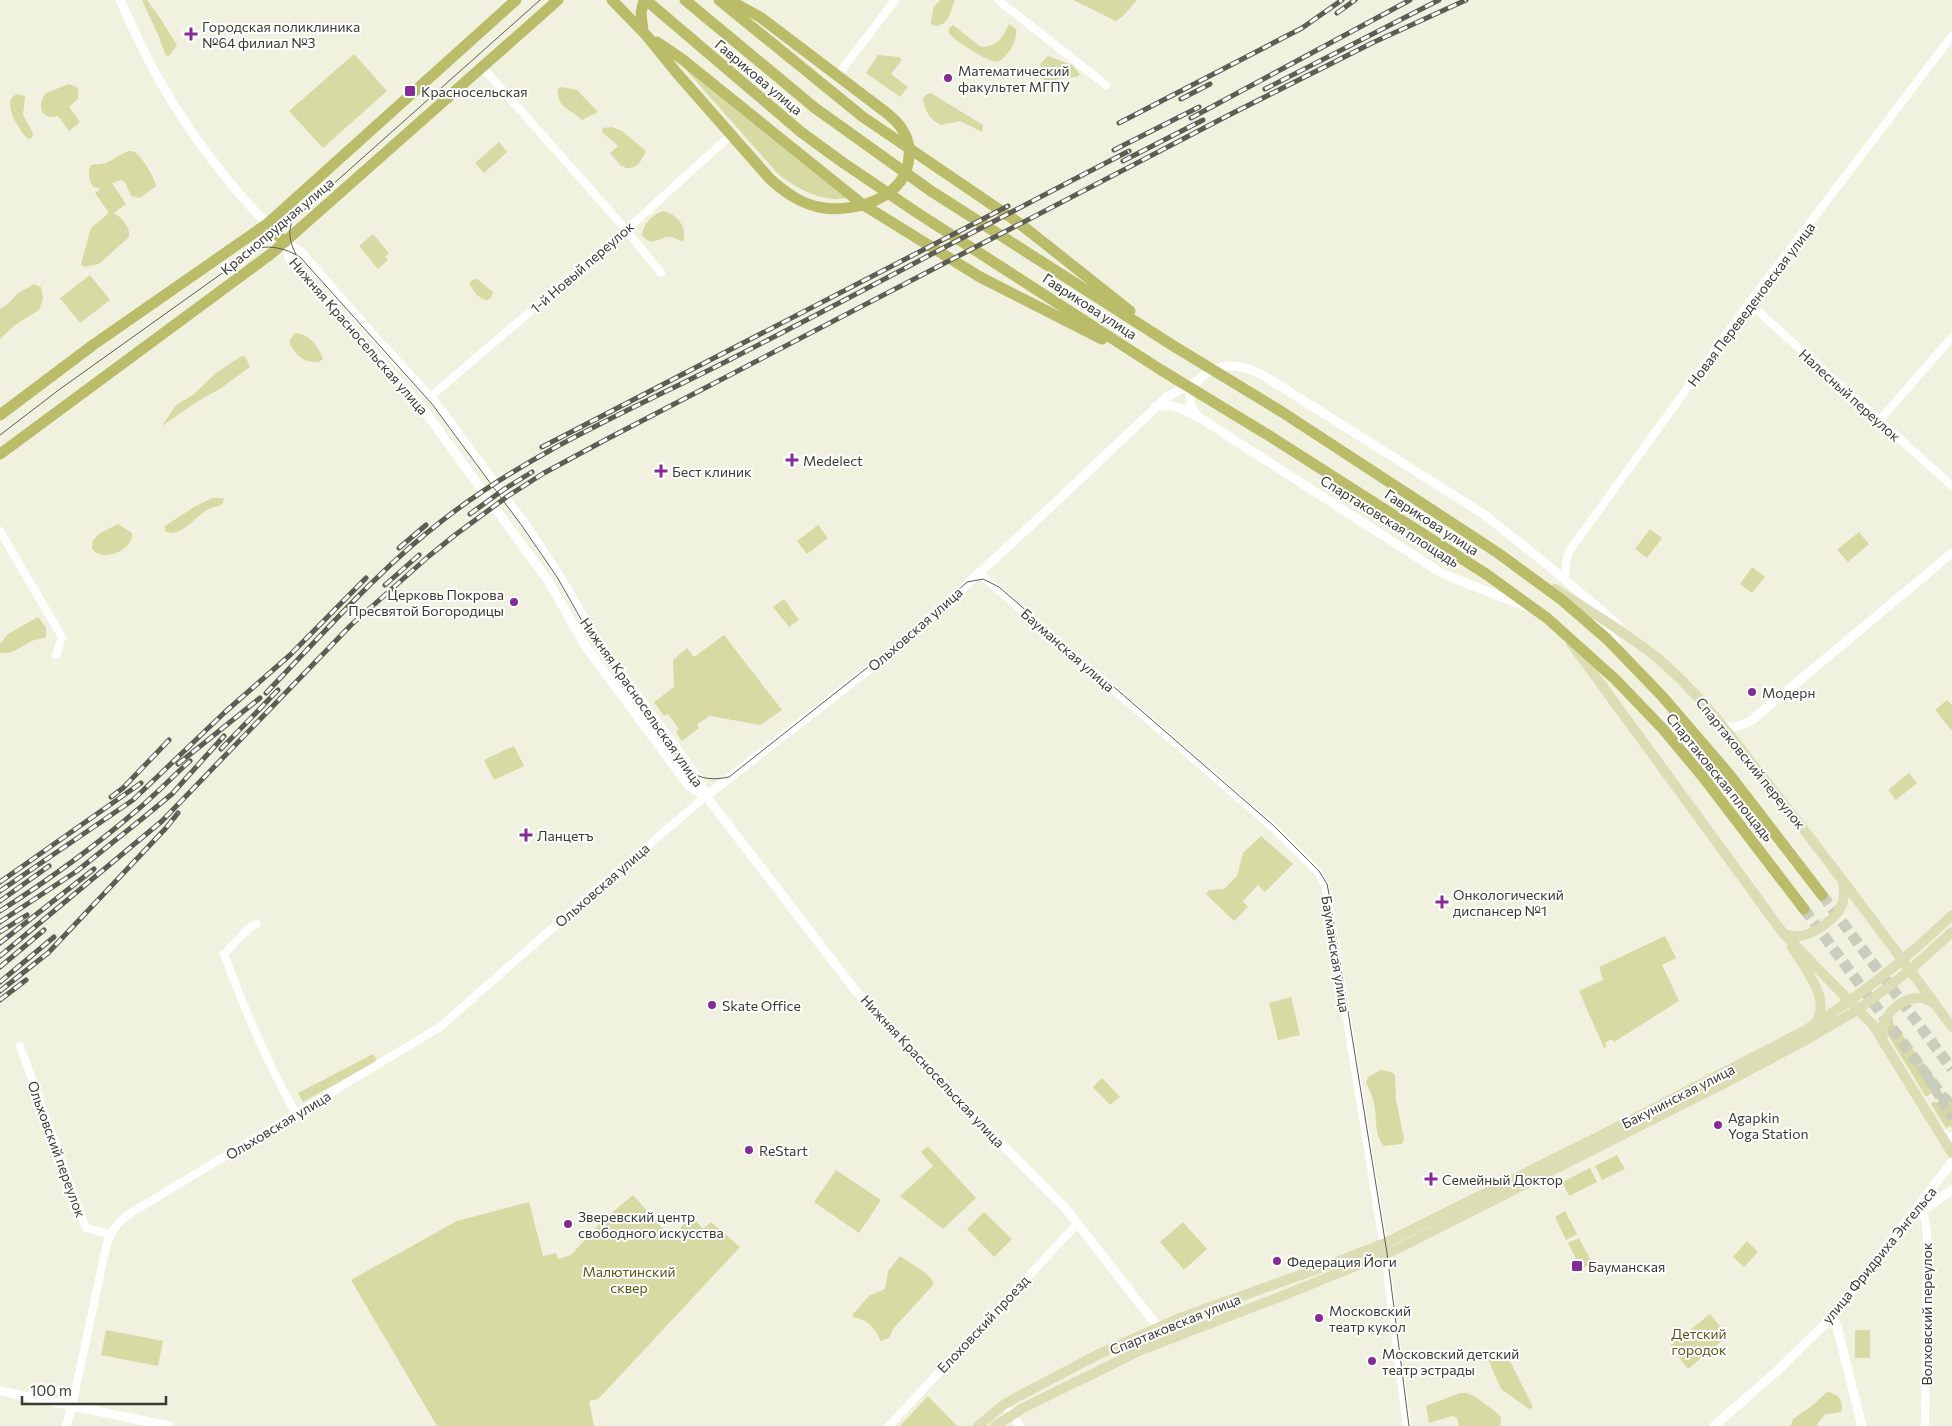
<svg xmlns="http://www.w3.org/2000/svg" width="1952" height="1426" font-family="Commissioner,sans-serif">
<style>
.green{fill:#d7daa3}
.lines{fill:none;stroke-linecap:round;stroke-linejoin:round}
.tertiary-tunnel{stroke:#cbcdbc;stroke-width:9;stroke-dasharray:9 4.5;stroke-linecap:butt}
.primary-tunnel{stroke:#cbcdbc;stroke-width:11;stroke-dasharray:11 5.5;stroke-linecap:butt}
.minor{stroke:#fff;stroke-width:8}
.tertiary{stroke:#fff;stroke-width:9}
.secondary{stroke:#ddddb5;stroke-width:10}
.primary{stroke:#bbbc6a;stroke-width:11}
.tram{stroke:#5c5d53;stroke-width:1}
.rail-casing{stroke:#5c5d53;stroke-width:5}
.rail{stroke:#fff;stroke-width:3;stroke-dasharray:9;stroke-linecap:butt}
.poi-dot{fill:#852b97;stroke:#fff;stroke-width:2}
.labels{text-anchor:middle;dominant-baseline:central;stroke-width:4;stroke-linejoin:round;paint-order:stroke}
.poi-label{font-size:14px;fill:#393a32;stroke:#fff;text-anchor:start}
.street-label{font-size:14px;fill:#393a32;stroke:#fff}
.park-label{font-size:14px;fill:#565817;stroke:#fff}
</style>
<rect width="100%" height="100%" fill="#f0f2df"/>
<path class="green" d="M142 0H147L162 21 177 45 170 55 166 56 159 37Z
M940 0H955C950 11 950 24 936 26L931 24 933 8Z
M1073 0H1137L1124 15 1116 21Z
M1009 24 1016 29C1018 41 1008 56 998 62 988 62 954 41 949 33V28L953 25 981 47C998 46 1002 39 1009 24Z
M354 54 387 91 323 148 289 111Z
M878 55 899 57 902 60 891 74 908 87 900 97 866 73Z
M1048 56 1072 65 1080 74 1077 77C1065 77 1055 81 1044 80L1038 73 1041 63Z
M680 63 848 198C822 203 799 189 779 175Z
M69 84 78 88V99L69 107 80 122 69 131 58 116C41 121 36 105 46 93Z
M562 87 577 90 598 112 582 120C574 111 555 108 558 89Z
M931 93 983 125 982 132 960 121 941 125C930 120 924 110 923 98L927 94Z
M18 94 25 96 23 115 33 133 32 138 28 139C17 128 0 99 18 94Z
M612 127 622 131 646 151C642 160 637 170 625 168L624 165 622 167 610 153 618 146 603 133 602 128Z
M499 142 507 152 484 173 475 163Z
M128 151C131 151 134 151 136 153 142 157 156 180 156 186L140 198 131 196 125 182 121 180 112 183 126 204 114 213C122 218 130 226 129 237L99 264 85 267 81 265 82 260 91 228 109 213 95 193 101 189 93 187C89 180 87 173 91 165L106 163Z
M663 211C677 214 688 227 683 242 678 240 673 236 667 237 657 239 651 247 642 235 643 224 653 214 663 211Z
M373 234 389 253 385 257 388 260 378 269 359 246Z
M90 275 110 300 80 323 60 298Z
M477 279 493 292 491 298 487 300C478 299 474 291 469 284L472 280Z
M34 284 41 287 43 299 39 310 15 325 0 339V309L8 304 17 294Z
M295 333C308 333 319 346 323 359L319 362C304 363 294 355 289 341Z
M245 356 250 367 221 388 195 403 162 426 176 405 193 395 216 373 240 357Z
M212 498H224L223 503 219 506C198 507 184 541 165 531V526L194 507Z
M118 524 132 533C135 548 105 564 92 549L93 540 100 533Z
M818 525 828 538 807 554 797 541Z
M1650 529 1662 538 1647 558 1635 549Z
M1859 532 1869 544 1848 562 1837 550Z
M1752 567 1765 577 1752 593 1740 584Z
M784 599 799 620 789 627 773 607Z
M38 617 46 627V637C41 639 35 639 30 642 21 647 11 655 0 653V644L8 634Z
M724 635 782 710 760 725 710 716 697 724 699 728 682 741 676 732 679 729 668 714 664 716 654 702 674 687 673 660 687 648 694 657Z
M1947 700 1952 705V731L1935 710Z
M514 746 524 766 494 780 484 760Z
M1909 773 1917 783 1896 800 1888 790Z
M1261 836 1293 864 1265 892 1258 885 1243 901 1248 907 1234 921 1206 894 1209 890 1224 889 1237 876 1243 853Z
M1665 936 1676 958 1662 965 1679 1001 1614 1042 1611 1039 1605 1043 1607 1046 1604 1048 1579 991 1603 980 1599 967Z
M1291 997 1300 1035 1278 1040 1269 1003Z
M1890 1019 1941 1086 1926 1097 1888 1035 1887 1028Z
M373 1054 377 1061 303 1102 298 1093Z
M1381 1070 1391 1072 1395 1075 1396 1100 1404 1139 1402 1144 1384 1146C1373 1135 1378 1115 1373 1100 1372 1094 1368 1088 1366 1082L1368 1077Z
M1102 1078 1120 1097 1110 1105 1093 1087Z
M1949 1094 1952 1098V1128L1950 1126 1946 1128 1931 1104 1934 1101 1936 1103Z
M928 1146 976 1198 943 1229 900 1196 933 1166 921 1152Z
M1617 1155 1625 1169 1602 1180 1595 1166Z
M1590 1168 1597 1182 1569 1196 1562 1182Z
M836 1170 881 1200 859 1233 814 1202Z
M633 1195 672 1239 691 1215 703 1229 711 1222 740 1247 603 1394 598 1399 589 1401 594 1426H437L351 1280 457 1221 529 1202 543 1256 556 1253 558 1259 571 1255 602 1221Z
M1565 1211 1577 1234 1566 1240 1555 1217Z
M984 1212 1012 1239 994 1257 967 1229Z
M1183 1222 1207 1249 1184 1270 1160 1242Z
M1579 1238 1592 1263 1581 1269 1568 1243Z
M1747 1241 1758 1252 1744 1267 1733 1257Z
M900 1256C910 1264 929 1271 934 1284L893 1329 889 1338 881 1341C873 1326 869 1321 853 1317V1314L869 1296 885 1289 888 1271Z
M1710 1314 1728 1336 1688 1369 1670 1346Z
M106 1330 163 1341 158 1366 101 1355Z
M1855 1330H1870V1358H1855Z
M1487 1357 1501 1361 1509 1359 1533 1407 1529 1409 1501 1389Z
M1827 1392C1838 1394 1843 1399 1842 1411L1837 1413 1825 1414 1816 1426H1791L1793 1419 1812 1406Z
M1460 1393H1467L1474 1396 1497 1413 1501 1418 1500 1426H1459L1457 1418 1452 1416 1429 1423 1426 1406Z
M928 1396 957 1426H900Z"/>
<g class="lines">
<path class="tertiary-tunnel" d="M1921 1066 1952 1119"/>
<path class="primary-tunnel" d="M1822 895 1952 1069
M1804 909 1952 1109"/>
<path class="minor" d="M998 0 1106 85
M483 68 622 225 661 273
M837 76 895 0
M1749 303 1952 486
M430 397 626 230 731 135
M1879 421 1952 337
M0 531 62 637 56 655
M979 573 1270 825 1318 872 1325 885 1327 895 1385 1254 1407 1426
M1564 579 1568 553 1575 543 1749 303 1952 36
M257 924 250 927 224 954C244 1009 267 1062 296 1114
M20 1046 86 1228 110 1234
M1920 1206 1923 1210 1927 1232 1925 1426
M1004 1405 1020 1426
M72 1406 106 1247C111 1229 120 1220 134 1211L440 1027 590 895 706 796
M889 1426 1078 1223"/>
<path class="tertiary" d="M120 0C133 28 145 56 161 83 188 131 228 184 267 224
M285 242 300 251 373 335 435 402 525 524 559 575 597 640 698 778 706 796 855 990 948 1090 1067 1210 1167 1339
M285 242 289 258 424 410 549 582 586 647 689 786 706 796
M1155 407C1175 403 1183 409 1200 418L1443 574 1527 607
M1200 418C1178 400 1196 374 1218 368 1233 363 1248 368 1261 374L1482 513 1544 562 1618 625
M1597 617 1616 643
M1722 725C1734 729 1741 726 1752 720L1952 553
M706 796 908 639 1042 515 1168 396 1198 381
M1940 1133 1952 1138
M1914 1216 1952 1190
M1834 1315 1862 1426
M0 1391 169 1426
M66 1426 72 1406
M1714 1426 1776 1372 1834 1315 1952 1162"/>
<path class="secondary" d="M1555 589C1588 610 1624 631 1655 656 1701 694 1736 743 1772 789 1834 867 1893 947 1952 1027
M1571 643 1783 933 1873 1025 1952 1153
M1784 934C1790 935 1794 937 1800 936 1815 934 1839 917 1843 902 1845 896 1844 889 1843 882
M1792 947C1804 968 1833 1000 1815 1023
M1883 1037C1879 1020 1898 999 1916 998 1923 997 1929 1000 1935 1004
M978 1426 1002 1406 1017 1397 1099 1354 1177 1319 1337 1262 1385 1243 1598 1137 1802 1032C1857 999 1906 959 1952 915
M995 1426 1023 1408 1141 1350 1287 1294 1397 1249 1725 1083 1806 1040 1859 1009 1910 970 1952 932"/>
<path class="primary" d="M612 0 646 35 676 72 770 179C786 193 802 205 824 208 858 212 907 197 909 156 910 148 908 138 903 131 900 124 893 119 888 114L760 17 729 0
M646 0 801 132 842 162 916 212 1161 370 1268 435 1486 574 1547 618 1616 680 1663 729 1703 777 1804 909
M685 0 815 108 931 191 1172 345 1282 412 1498 553 1562 600 1607 639 1662 696 1729 774 1822 895
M719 0 863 117 1019 223 1130 311
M643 31 641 13 644 0
M657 42 682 59 862 204 980 277 1102 339
M267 224 285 242
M0 415 93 345 267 224 516 0
M0 454 272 253 558 0"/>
<path class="tram" d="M240 256C259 243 280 245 300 257L432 404 522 526 557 577 594 642 688 770C701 780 714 780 729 777L906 637 967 582 983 579 999 587 1274 826 1319 871 1327 884 1329 894 1387 1253 1409 1426
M297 256C287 239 287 224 300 208
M0 435 60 389 277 234 540 0"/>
<defs>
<path id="rail" d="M1337 13 1355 0
M1265 89 1439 0
M1181 99 1210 84
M1191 118 1410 0
M1119 123 1302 28 1342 0
M1114 150 1199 107
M1123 161 1203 120
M542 447 1008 206
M470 514 503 490 532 472
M399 548 426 525
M385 585 419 555
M266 693C323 634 378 570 443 520 530 452 633 409 731 359 864 291 996 219 1129 151
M221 749 278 690
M178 764 260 698
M111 797 123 788 169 740
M0 882 141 783
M0 891 133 800 224 713 290 655 366 578
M0 901 49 866
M0 911C47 881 94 847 136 811 155 795 172 777 190 761
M0 922 77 871 143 818 172 794 224 736
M0 932 27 915
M0 943 94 869
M0 956 162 821 351 625 429 556 455 535 508 496 544 473 607 439 1229 115 1372 43 1466 0
M0 967 44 930
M0 982 54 937
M0 991 48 953 166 828 178 813
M0 1000 26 980"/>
</defs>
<use href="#rail" class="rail-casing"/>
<use href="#rail" class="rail"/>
</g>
<g class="poi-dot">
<path d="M188.5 26.5h5v5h5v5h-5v5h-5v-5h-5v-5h5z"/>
<circle cx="948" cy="78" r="5"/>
<rect x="404" y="85" width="12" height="12" rx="2.5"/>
<path d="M789.5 452.5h5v5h5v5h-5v5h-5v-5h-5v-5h5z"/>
<path d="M658.5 463.5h5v5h5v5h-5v5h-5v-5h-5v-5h5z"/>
<circle cx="514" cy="602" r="5"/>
<circle cx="1752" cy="692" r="5"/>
<path d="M523.5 827.5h5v5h5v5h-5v5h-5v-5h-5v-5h5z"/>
<path d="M1439.5 894.5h5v5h5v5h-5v5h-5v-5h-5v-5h5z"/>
<circle cx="712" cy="1005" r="5"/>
<circle cx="1718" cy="1125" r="5"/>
<circle cx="749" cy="1150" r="5"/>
<path d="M1428.5 1171.5h5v5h5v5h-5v5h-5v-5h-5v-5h5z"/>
<circle cx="568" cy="1224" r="5"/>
<circle cx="1277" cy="1261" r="5"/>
<rect x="1571" y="1260" width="12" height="12" rx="2.5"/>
<circle cx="1319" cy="1318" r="5"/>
<circle cx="1372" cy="1361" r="5"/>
</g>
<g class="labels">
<g class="poi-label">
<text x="202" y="26">Городская поликлиника<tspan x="202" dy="16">№64 филиал №3</tspan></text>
<text x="958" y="70">Математический<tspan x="958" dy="16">факультет МГПУ</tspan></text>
<text x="421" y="91">Красносельская</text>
<text x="803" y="460">Medelect</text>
<text x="672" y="471">Бест клиник</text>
<text x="504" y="594" text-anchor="end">Церковь Покрова<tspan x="504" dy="16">Пресвятой Богородицы</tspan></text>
<text x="1762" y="692">Модерн</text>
<text x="537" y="835">Ланцетъ</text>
<text x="1453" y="894">Онкологический<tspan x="1453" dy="16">диспансер №1</tspan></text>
<text x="722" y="1005">Skate Office</text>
<text x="1728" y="1117">Agapkin<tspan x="1728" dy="16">Yoga Station</tspan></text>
<text x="759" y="1150">ReStart</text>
<text x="1442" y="1179">Семейный Доктор</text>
<text x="578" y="1216">Зверевский центр<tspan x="578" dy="16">свободного искусства</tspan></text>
<text x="1287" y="1261">Федерация Йоги</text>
<text x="1588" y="1266">Бауманская</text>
<text x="1329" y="1310">Московский<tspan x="1329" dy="16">театр кукол</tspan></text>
<text x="1382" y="1353">Московский детский<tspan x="1382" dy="16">театр эстрады</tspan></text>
</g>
<g class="street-label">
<text transform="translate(759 77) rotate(40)">Гаврикова улица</text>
<text transform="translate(277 226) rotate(-40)">Краснопрудная улица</text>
<text transform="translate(582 267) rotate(-41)">1-й Новый переулок</text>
<text transform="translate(1751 304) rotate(-53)">Новая Переведеновская улица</text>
<text transform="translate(1090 306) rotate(33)">Гаврикова улица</text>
<text transform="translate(359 336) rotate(49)">Нижняя Красносельская улица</text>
<text transform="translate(1850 395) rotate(42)">Налесный переулок</text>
<text transform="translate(1390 521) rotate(32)">Спартаковская площадь</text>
<text transform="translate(1432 522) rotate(33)">Гаврикова улица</text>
<text transform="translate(915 629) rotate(-41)">Ольховская улица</text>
<text transform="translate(1068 650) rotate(41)">Бауманская улица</text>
<text transform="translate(642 702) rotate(55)">Нижняя Красносельская улица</text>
<text transform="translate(1751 763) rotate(51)">Спартаковский переулок</text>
<text transform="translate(1720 777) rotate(51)">Спартаковская площадь</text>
<text transform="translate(602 885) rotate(-41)">Ольховская улица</text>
<text transform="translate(1336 954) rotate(81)">Бауманская улица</text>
<text transform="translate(933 1071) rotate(47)">Нижняя Красносельская улица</text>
<text transform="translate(1678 1096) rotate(-27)">Бакунинская улица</text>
<text transform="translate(278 1125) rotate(-31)">Ольховская улица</text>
<text transform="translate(57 1149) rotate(70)">Ольховский переулок</text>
<text transform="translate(1879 1255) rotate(-51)">улица Фридриха Энгельса</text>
<text transform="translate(1926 1314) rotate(-90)">Волховский переулок</text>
<text transform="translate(983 1324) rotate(-47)">Елоховский проезд</text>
<text transform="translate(1175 1324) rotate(-22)">Спартаковская улица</text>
</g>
<g class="park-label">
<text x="629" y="1271">Малютинский<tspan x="629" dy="16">сквер</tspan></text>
<text x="1699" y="1333">Детский<tspan x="1699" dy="16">городок</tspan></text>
</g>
</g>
<path d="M22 1396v8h144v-8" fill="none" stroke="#393a32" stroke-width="2.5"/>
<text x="30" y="1396" font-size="15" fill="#393a32" stroke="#ffffff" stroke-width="4" paint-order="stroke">100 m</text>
</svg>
